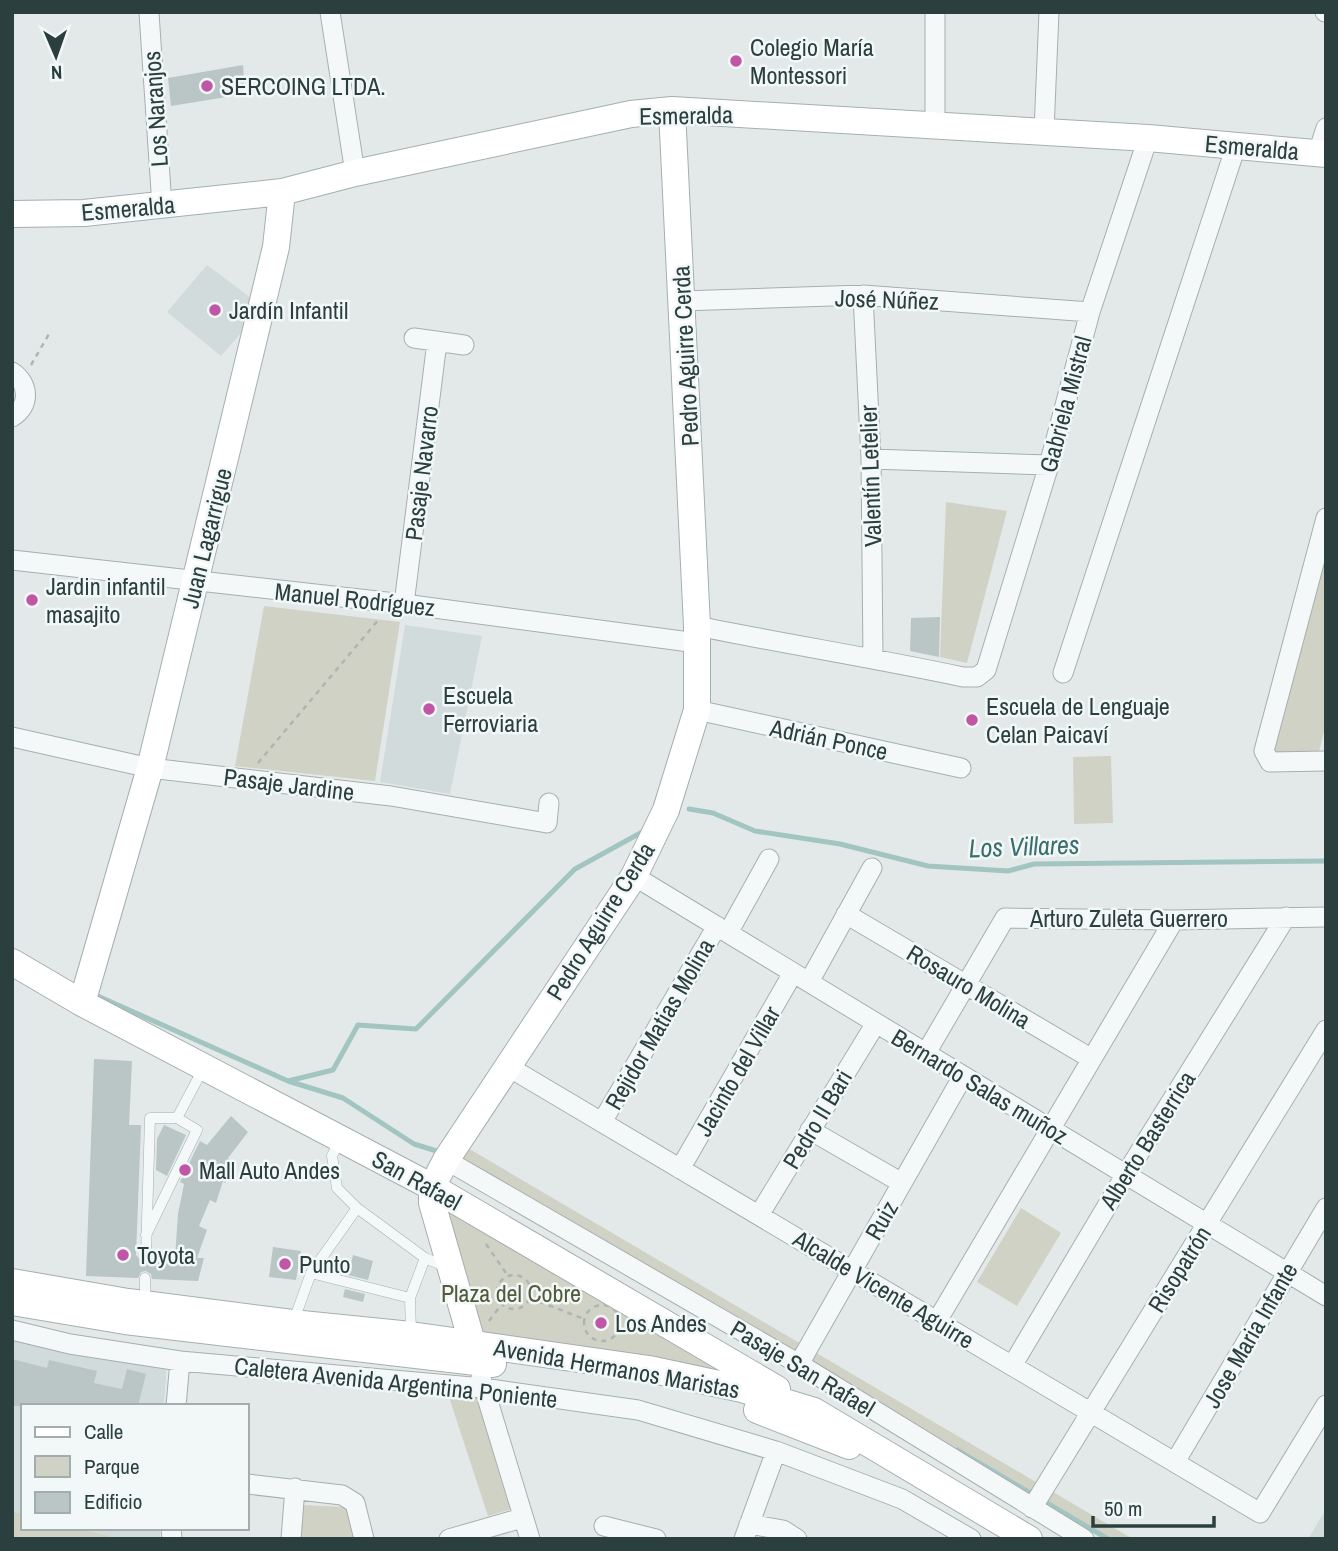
<svg xmlns="http://www.w3.org/2000/svg" width="1338" height="1551" font-family="'Archivo Narrow',sans-serif">
<style>
.built{fill:#d1dbdb}
.green{fill:#d0d2c5}
.lines{fill:none;stroke-linecap:round;stroke-linejoin:round}
.stream{stroke:#a2c5c2;stroke-width:5}
.building{fill:#bac5c5}
.lane-casing{stroke:#a5afaf;stroke-width:11}
.street-casing{stroke:#a5afaf;stroke-width:21}
.secondary-casing{stroke:#a5afaf;stroke-width:28}
.path{stroke:#adb5b5;stroke-width:2.5;stroke-dasharray:5 5;stroke-linecap:butt}
.lane{stroke:#f5f8f8;stroke-width:10}
.street{stroke:#f5f8f8;stroke-width:19}
.secondary{stroke:#fff;stroke-width:26}
.poi-dot{fill:#c056a6;stroke:#f2f7f7;stroke-width:2.5}
.labels{text-anchor:middle;dominant-baseline:central;stroke-width:5;stroke-linejoin:round;paint-order:stroke}
.poi-label{font-size:24px;fill:#2c3f3f;stroke:#f2f7f7;text-anchor:start}
.street-label{font-size:24px;fill:#2c3f3f;stroke:#f2f7f7}
.park-label{font-size:24px;fill:#535a3b;stroke:#f2f7f7}
.water-label{font-size:26px;font-style:italic;fill:#3b6f6c;stroke:#f2f7f7}
</style>
<rect width="100%" height="100%" fill="#e3e9e9"/>
<path class="built" d="M207 265 263 307 221 356 167 312Z
M405 625 482 636 450 794 380 782Z
M12 1335 167 1361 164 1406H23V1514L12 1511Z
M1326 1509V1539H1308Z
M79 1528H160V1539H120Z"/>
<path class="green" d="M946 502 1007 511 967 663 940 657Z
M1326 546V723L1318 756H1277L1271 751Z
M264 606 400 622 375 781 235 766Z
M1111 756 1113 823 1074 824 1073 757Z
M466 1147 1133 1539H1108L460 1158Z
M438 1202 746 1378 477 1334Z
M1021 1208 1061 1233 1017 1306 977 1282Z
M448 1394 480 1398 515 1508 488 1516Z
M302 1505 347 1507 356 1539H298Z
M12 1511 23 1514V1528H79L120 1539H12Z"/>
<g class="lines">
<path class="stream" d="M689 809 713 813 755 831 840 844 928 866 1008 871 1034 864 1326 861
M91 993 288 1081 333 1070 358 1025 416 1029 575 869 644 831
M288 1081 343 1098 414 1144 443 1153
M957 1450 1108 1539"/>
</g>
<path class="building" d="M243 65 245 94 171 106 168 78Z
M940 617 939 657 910 651 911 618Z
M94 1059 132 1061 129 1125H141L136 1255 143 1262 150 1261 153 1256 175 1257 178 1214 184 1184 180 1182 200 1141 207 1145 231 1116 248 1132 228 1158 233 1164 225 1183 223 1181 216 1203 210 1200 199 1226 207 1230 197 1258H204L198 1281 152 1279 151 1274 146 1271 141 1272 138 1278 86 1276Z
M164 1125 186 1135 167 1176 156 1170 157 1139Z
M273 1247 301 1251 296 1280 269 1277Z
M353 1255 373 1261 368 1280 348 1275Z
M345 1289 365 1294 363 1302 343 1297Z
M12 1359 47 1368 49 1360 97 1371 94 1383 122 1389 127 1369 146 1374 138 1406H12Z"/>
<g class="lines">
<defs>
<path id="lane" d="M177 1118 203 1069
M340 1139 332 1156 337 1188 357 1208 425 1258 447 1267
M146 1255 150 1118H177L197 1130 146 1235
M311 1273 410 1298
M145 1302V1278
M293 1323 311 1273 357 1208
M411 1332 410 1298 425 1258"/>
<path id="street" d="M330 12 355 173
M935 12V125
M1325 12H1326
M149 13 162 206
M1044 131 1049 12
M1318 153 1326 128
M863 295 871 459 873 658
M682 301 863 295 1090 312
M414 338 464 345
M12 372C29 383 31 406 12 417
M871 459 1049 465
M1326 518 1264 751 1270 762 1326 761
M12 560 404 604 697 643
M404 604 437 342
M697 626C785 644 874 658 963 677H977L986 670 1049 465 1090 312 1148 138
M1063 673 1236 146
M697 710 961 768
M12 737 150 768 391 796 547 823 549 803
M634 876 1326 1296
M846 914 1092 1059
M728 933 769 859
M809 982 872 868
M926 1053 1005 918 1174 920 1326 917
M507 1066 1260 1513 1326 1405
M602 1122 717 926
M810 1130 902 1183
M446 1160 799 1364 1084 1539
M680 1169 793 973
M759 1215 876 1023
M937 1321 1174 920
M12 1330 70 1344 180 1361 483 1388 638 1410 776 1451 902 1499 971 1539
M799 1364 963 1076
M1012 1366 1126 1174 1286 917
M481 1378 530 1539
M176 1406 180 1361
M1175 1462 1326 1208
M247 1484 342 1495 355 1503 364 1539
M1032 1508 1326 1030
M749 1524 783 1530 797 1539
M604 1526 656 1539
M171 1528 172 1539
M291 1539 295 1488
M449 1539 522 1518
M744 1539 776 1451"/>
<path id="secondary" d="M12 214 84 213 282 192 355 173 631 114 672 110 1148 138 1326 154
M12 962 82 1003 432 1187 777 1389
M82 1003 150 768 276 247 282 192
M12 1282 128 1302 292 1323 411 1335 649 1369 742 1389 814 1411 1029 1539
M12 1302 125 1321 493 1364
M478 1363 432 1203V1187L446 1160 634 876 666 810 697 710V626L672 110
M757 1410 849 1446"/>
</defs>
<use href="#lane" class="lane-casing"/>
<use href="#street" class="street-casing"/>
<use href="#secondary" class="secondary-casing"/>
<path class="path" d="M31 365 49 334
M258 763 380 618
M486 1244 508 1276
M497 1292a17 17 0 1 1 34 0a17 17 0 1 1-34 0Z
M530 1298 584 1319
M584 1323a18 18 0 1 1 36 0a18 18 0 1 1-36 0Z
M489 1321 502 1304"/>
<use href="#lane" class="lane"/>
<use href="#street" class="street"/>
<use href="#secondary" class="secondary"/>
</g>
<g class="poi-dot">
<circle cx="736" cy="61" r="7"/>
<circle cx="207" cy="86" r="7"/>
<circle cx="215" cy="310" r="7"/>
<circle cx="32" cy="600" r="7"/>
<circle cx="429" cy="709" r="7"/>
<circle cx="972" cy="720" r="7"/>
<circle cx="185" cy="1170" r="7"/>
<circle cx="123" cy="1255" r="7"/>
<circle cx="285" cy="1264" r="7"/>
<circle cx="601" cy="1323" r="7"/>
</g>
<g class="labels">
<g class="poi-label">
<text x="750" y="47">Colegio María<tspan x="750" dy="28">Montessori</tspan></text>
<text x="221" y="86">SERCOING LTDA.</text>
<text x="229" y="310">Jardín Infantil</text>
<text x="46" y="586">Jardin infantil<tspan x="46" dy="28">masajito</tspan></text>
<text x="443" y="695">Escuela<tspan x="443" dy="28">Ferroviaria</tspan></text>
<text x="986" y="706">Escuela de Lenguaje<tspan x="986" dy="28">Celan Paicaví</tspan></text>
<text x="199" y="1170">Mall Auto Andes</text>
<text x="137" y="1255">Toyota</text>
<text x="299" y="1264">Punto</text>
<text x="615" y="1323">Los Andes</text>
</g>
<g class="street-label">
<text transform="translate(155 109) rotate(-94)">Los Naranjos</text>
<text transform="translate(686 115) rotate(-1)">Esmeralda</text>
<text transform="translate(1252 147) rotate(5)">Esmeralda</text>
<text transform="translate(128 208) rotate(-5)">Esmeralda</text>
<text transform="translate(887 299) rotate(2)">José Núñez</text>
<text transform="translate(685 356) rotate(-93)">Pedro Aguirre Cerda</text>
<text transform="translate(1065 404) rotate(-75)">Gabriela Mistral</text>
<text transform="translate(421 473) rotate(-83)">Pasaje Navarro</text>
<text transform="translate(870 476) rotate(-92)">Valentín Letelier</text>
<text transform="translate(206 538) rotate(-76)">Juan Lagarrigue</text>
<text transform="translate(355 599) rotate(6)">Manuel Rodríguez</text>
<text transform="translate(829 739) rotate(12)">Adrián Ponce</text>
<text transform="translate(289 784) rotate(7)">Pasaje Jardine</text>
<text x="1129" y="918">Arturo Zuleta Guerrero</text>
<text transform="translate(600 921) rotate(-58)">Pedro Aguirre Cerda</text>
<text transform="translate(969 986) rotate(31)">Rosauro Molina</text>
<text transform="translate(659 1024) rotate(-60)">Rejidor Matias Molina</text>
<text transform="translate(737 1071) rotate(-60)">Jacinto del Villar</text>
<text transform="translate(980 1086) rotate(31)">Bernardo Salas muñoz</text>
<text transform="translate(817 1119) rotate(-59)">Pedro II Bari</text>
<text transform="translate(1147 1140) rotate(-58)">Alberto Basterrica</text>
<text transform="translate(417 1180) rotate(29)">San Rafael</text>
<text transform="translate(881 1220) rotate(-60)">Ruiz</text>
<text transform="translate(1179 1269) rotate(-58)">Risopatrón</text>
<text transform="translate(884 1289) rotate(31)">Alcalde Vicente Aguirre</text>
<text transform="translate(1250 1335) rotate(-60)">Jose Maria Infante</text>
<text transform="translate(617 1368) rotate(10)">Avenida Hermanos Maristas</text>
<text transform="translate(803 1368) rotate(31)">Pasaje San Rafael</text>
<text transform="translate(396 1382) rotate(6)">Caletera Avenida Argentina Poniente</text>
</g>
<g class="park-label">
<text x="511" y="1293">Plaza del Cobre</text>
</g>
<g class="water-label">
<text transform="translate(1024 846) rotate(-2)">Los Villares</text>
</g>
</g>
<rect width="1338" height="1551" fill="none" stroke="#2c3f3f" stroke-width="28"/>
<rect x="21" y="1404" width="228" height="126" fill="#f2f7f7" stroke="#a3adad" stroke-width="2"/>
<rect x="35" y="1427" width="35" height="10" fill="#ffffff" stroke="#a3adad" stroke-width="2"/>
<text x="84" y="1439" font-size="21" fill="#2c3f3f">Calle</text>
<rect x="35" y="1456" width="35" height="21" fill="#d0d2c5" stroke="#a3adad" stroke-width="2"/>
<text x="84" y="1474" font-size="21" fill="#2c3f3f">Parque</text>
<rect x="35" y="1492" width="35" height="21" fill="#bac5c5" stroke="#a3adad" stroke-width="2"/>
<text x="84" y="1509" font-size="21" fill="#2c3f3f">Edificio</text>
<g transform="translate(56 56) rotate(178)" stroke="#f2f7f7" stroke-width="5" paint-order="stroke">
<path d="M0-5L12 26L0 18L-12 26Z" fill="#2c3f3f"/>
<text y="-10" font-size="19" font-weight="bold" text-anchor="middle" fill="#2c3f3f">N</text>
</g>
<path d="M1093 1516v10h121v-10" fill="none" stroke="#2c3f3f" stroke-width="3.5"/>
<text x="1104" y="1516" font-size="21" fill="#2c3f3f" stroke="#f2f7f7" stroke-width="5" paint-order="stroke">50 m</text>
</svg>
